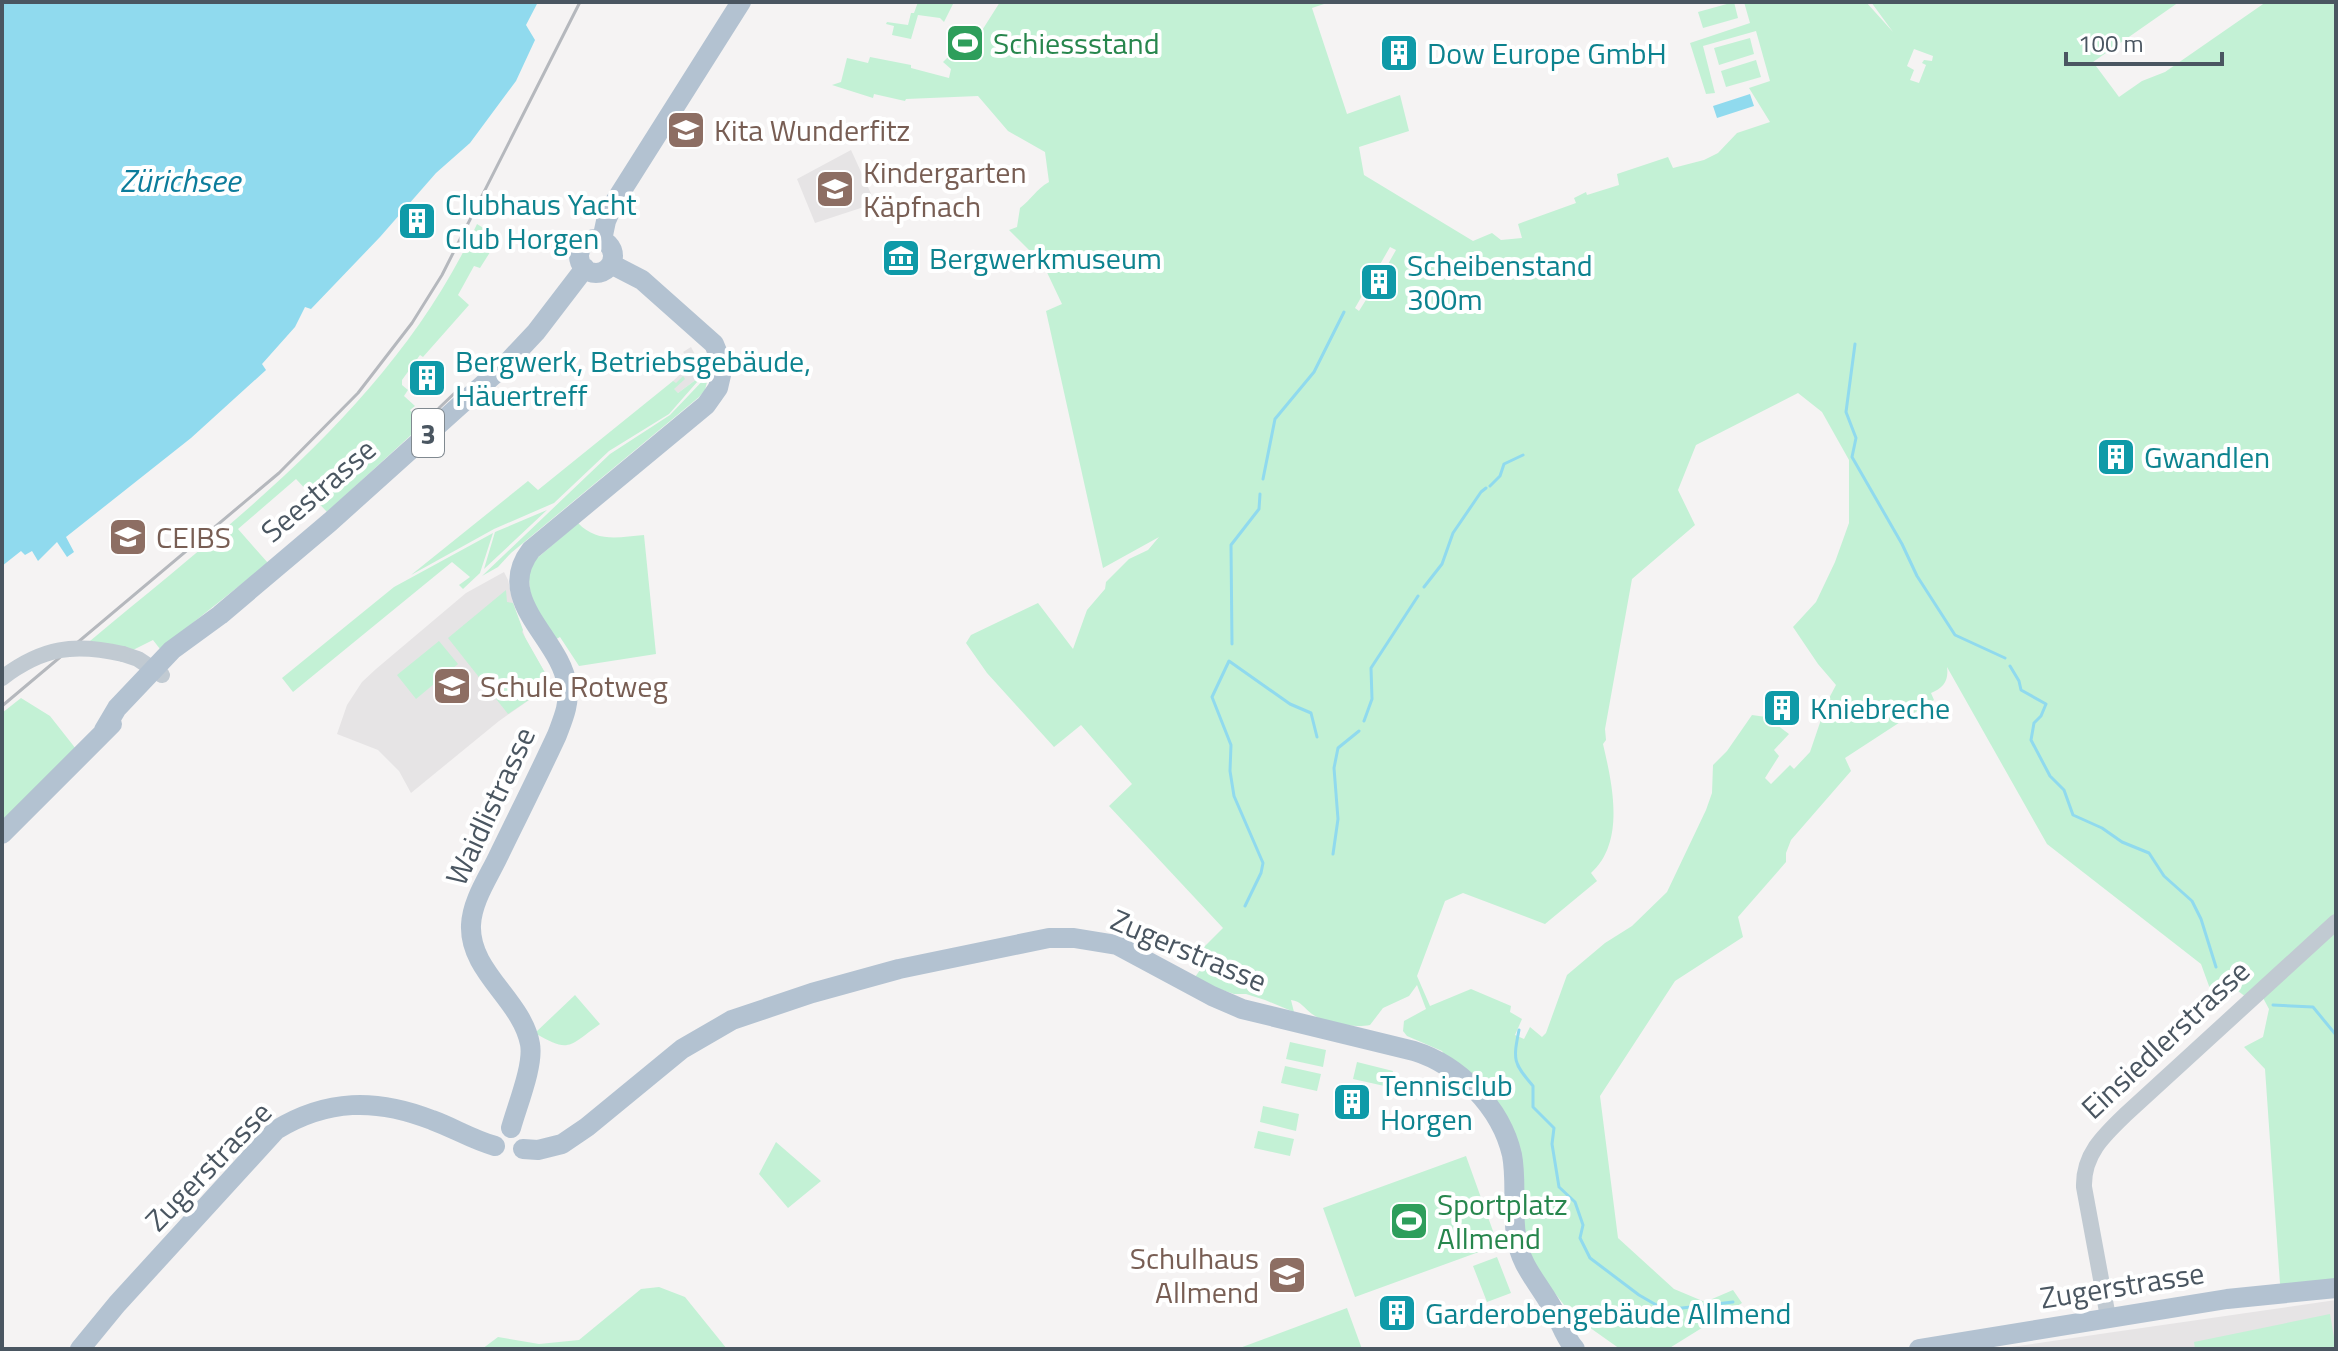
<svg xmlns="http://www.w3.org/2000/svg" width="2338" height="1351" font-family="'Titillium Web',sans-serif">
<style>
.education{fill:#e6e4e5}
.green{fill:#c3f1d5;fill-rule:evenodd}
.water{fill:#90daee}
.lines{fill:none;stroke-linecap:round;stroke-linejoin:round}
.stream{stroke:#90daee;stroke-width:3}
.minor{stroke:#c1cad2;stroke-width:16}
.major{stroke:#b3c2d1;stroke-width:20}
.rail{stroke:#b5b8bd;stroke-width:3}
.minor-bridge{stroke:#c1cad2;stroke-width:16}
.labels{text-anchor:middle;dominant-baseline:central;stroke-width:8;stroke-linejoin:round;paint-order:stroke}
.shield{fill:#fff;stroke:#808990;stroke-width:2}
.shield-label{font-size:28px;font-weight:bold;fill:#4a5661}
.leisure-label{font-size:30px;fill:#27864d;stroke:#fff;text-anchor:start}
.culture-label{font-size:30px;fill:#0d838f;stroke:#fff;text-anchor:start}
.education-label{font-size:30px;fill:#785e54;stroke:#fff;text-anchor:start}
.street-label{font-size:30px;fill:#4a5661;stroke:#fff}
.water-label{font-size:32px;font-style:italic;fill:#0c7c9b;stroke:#fff}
</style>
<rect width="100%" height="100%" fill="#f5f3f3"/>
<path class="education" d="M851 150 873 198V204L815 223 797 179Z
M691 347 705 373 678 393 673 389V381L693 362 683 352Z
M504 572 508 580 513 603 526 640 548 678 545 689 499 721 411 793 399 771 378 750 337 734 347 705 362 682 376 669 466 593Z
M2336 1300V1349H1998L2107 1333Z"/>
<path class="green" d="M918 2H954L944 22 940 18 918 15 911 39 892 35 894 26 886 24 887 22 908 25 911 13H914Z
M1000 2H1330L1312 8 1347 114 1400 95 1409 131 1359 147 1364 175 1473 241 1492 233 1501 240 1522 238 1518 224 1576 203 1574 198 1586 192 1587 195 1619 185 1617 174 1668 157 1673 168 1704 160 1718 153 1737 133 1770 122 1749 88 1770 81 1756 31 1703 46 1715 93 1706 94 1690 43 1750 23 1744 2H1866L1893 32 1871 2H2179L2093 62 2119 97 2142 81 2165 72 2266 2H2336V922L2250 1000 2238 991 2217 1008 2201 964 2047 844 1947 667C1949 681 1943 688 1931 693L1934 700 1845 758 1851 771 1791 840 1786 853V862L1738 917 1743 937 1675 981 1600 1096 1618 1238 1674 1289 1705 1302 1733 1290 1742 1303 1668 1349H1620L1572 1315 1531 1263 1523 1235 1520 1164 1442 1051 1407 1036 1403 1031 1404 1021 1426 1009 1417 985 1409 996 1383 1008 1370 1025C1354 1028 1325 1024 1312 1014 1304 1008 1301 1001 1291 1000L1294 1012 1265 1000 1246 994H1234L1193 980 1200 970 1191 960 1223 928 1109 806 1132 784 1081 725 1054 747 987 673 966 643 971 635 1038 603 1073 649 1087 610 1105 589 1106 582 1129 559 1148 550 1159 537 1103 568 1046 311 1062 304 1043 264 1009 230 1017 227 1020 208C1031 200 1036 189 1049 182L1045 152 1008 131 978 96 906 99 905 101 874 94 873 98 832 85 841 82 847 58 868 63 870 57 911 65V68L949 78 951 69 943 62 950 55 962 62ZM1914 49 1933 56 1932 61 1924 60 1922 63 1926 65 1919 83 1910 80 1914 70 1907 66ZM1390 247 1396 250 1383 273 1391 278 1384 289 1374 287 1359 311 1355 308ZM1798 393 1822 412 1849 460V523L1835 562 1816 602 1793 627 1818 664 1836 685 1827 702 1810 752 1794 769 1790 765 1771 784 1765 778 1779 756 1774 750 1789 734 1766 717 1752 715 1727 751 1713 765 1712 793 1706 810 1667 892 1632 926 1605 943 1567 975 1546 1033 1542 1037 1530 1027 1524 1039 1515 1035 1522 1019 1510 1012 1511 1006 1471 989 1430 1006 1417 976 1445 901 1463 893 1545 924 1597 881 1591 873C1626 842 1612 783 1603 744L1606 740 1605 729 1632 579 1695 525 1678 490 1696 445Z
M1734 2 1738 18 1703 28 1698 12Z
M1750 38 1754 54 1719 65 1714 48Z
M1756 60 1761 77 1726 87 1721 71Z
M477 224 499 238 480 268 474 266 458 295 469 305 423 357 420 355 402 380V385L408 390 404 396 415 406 410 410 422 425 327 512 296 479 238 529 268 563 160 649 153 640 133 650 90 641C236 519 395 402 477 224Z
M705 373 669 414 609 451 554 503 494 529 411 575 528 481 538 490 673 381 676 383 683 376 685 379 674 389 678 393Z
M709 374 705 390 699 397 511 553 498 567 482 576 610 454 670 415Z
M547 510 484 569 495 532Z
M578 523C597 543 619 537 644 535L656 654 579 666 560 637 551 642 531 603 528 566Z
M493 533 480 573 463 589 459 585 470 577 452 562 293 692 282 678 394 587Z
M506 590 507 602 513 603 523 630 522 632 548 678 545 689 508 714 448 638Z
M439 641 458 664 416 699 397 675Z
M21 698 50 716 76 749 2 825V713Z
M2336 932V1289L2281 1298 2265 1069 2244 1047 2263 1037 2269 1009 2262 996Z
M575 995 600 1024C569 1046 570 1054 535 1033Z
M1290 1042 1326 1050 1323 1067 1286 1059Z
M1357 1062 1393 1071 1389 1087 1353 1079Z
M1285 1066 1321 1074 1317 1091 1281 1083Z
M1263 1106 1299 1114 1296 1131 1260 1122Z
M1258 1131 1294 1139 1290 1156 1254 1148Z
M776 1142 821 1181 788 1208 759 1174Z
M1466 1156 1498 1245 1355 1297 1323 1208Z
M1497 1257 1511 1293 1487 1302 1473 1266Z
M659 1287 685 1297 727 1349H482L498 1337 539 1344 579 1340 641 1289Z
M1347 1308 1362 1349H1237Z
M2330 1314 2336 1349H2195L2194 1342Z"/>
<path class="water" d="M2 2H538L526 25 535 40 516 81 470 143 436 173 380 237 311 309 305 307 295 327 262 364 266 370 191 438 66 537 74 552 67 557 57 542 38 561 32 551 25 555 21 551 2 566Z
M1750 94 1754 106 1717 118 1713 106Z"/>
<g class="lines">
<path class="stream" d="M1855 344 1846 412 1856 438 1852 457 1902 544 1917 576 1955 635 2005 658
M1263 479 1275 419 1314 372 1344 312
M1490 486 1500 476 1504 464 1523 455
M1424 587 1442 564 1453 533 1481 492 1486 488
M1232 644 1231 545 1259 509 1260 494
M2010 666 2019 681 2021 690 2046 704 2041 716 2034 723 2031 740 2050 776 2064 790 2073 815 2102 828 2122 842 2149 853 2164 876 2192 901 2201 919 2216 967
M1364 721 1372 699 1371 668 1418 596
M1333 854 1338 819 1334 768 1338 748 1359 731
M1245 906 1261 873 1263 863 1234 796 1230 771 1231 745 1212 697 1229 661 1290 704 1311 713 1317 737
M2273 1005 2313 1007 2336 1035
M1519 1030C1513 1060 1513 1063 1533 1086V1107L1554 1128 1552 1144 1559 1187 1575 1202 1583 1225 1580 1238 1590 1258 1639 1295 1665 1310 1733 1302"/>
<path class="minor" d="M123 654 138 659 162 675
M2108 1317 2084 1187C2083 1155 2103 1136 2125 1115L2336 922"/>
<path class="major" d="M579 256a17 17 0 1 1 34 0a17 17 0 1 1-34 0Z
M602 240 606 221 614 203 741 2
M104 730 117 708 172 650 220 615 330 522 506 364 536 332 585 268
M2 834 112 724
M511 1128C517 1106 534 1065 530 1044 522 1000 469 972 471 925 472 901 488 878 498 857 518 816 538 776 557 735 563 719 570 704 567 686 562 639 492 600 531 550L706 405 718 388 721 375V361L714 344 642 280 611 264
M523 1149 538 1150 562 1144 587 1127 682 1049 732 1020 812 993 899 969 1049 938H1074L1117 945 1212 996 1242 1009 1414 1051C1459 1065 1501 1107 1512 1155 1517 1181 1512 1209 1516 1235 1520 1269 1544 1288 1557 1317 1563 1329 1566 1339 1575 1349
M80 1349 117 1304 276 1130C327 1099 376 1098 432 1120 454 1128 473 1140 495 1146
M1919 1349 2227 1299 2336 1288"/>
<path class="rail" d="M439 408 461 387
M2 706 279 473 358 393 412 323 442 275 580 2"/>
<path class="minor-bridge" d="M2 678C43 647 74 643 123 654"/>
</g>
<defs>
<symbol id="stadium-square" viewBox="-11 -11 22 22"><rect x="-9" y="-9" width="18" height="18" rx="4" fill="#2e9e5b" stroke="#fff"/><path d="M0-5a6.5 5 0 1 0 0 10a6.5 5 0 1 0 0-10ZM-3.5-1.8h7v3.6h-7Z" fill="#fff"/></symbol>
<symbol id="building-square" viewBox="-11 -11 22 22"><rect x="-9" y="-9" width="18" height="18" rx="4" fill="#0f9aa8" stroke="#fff"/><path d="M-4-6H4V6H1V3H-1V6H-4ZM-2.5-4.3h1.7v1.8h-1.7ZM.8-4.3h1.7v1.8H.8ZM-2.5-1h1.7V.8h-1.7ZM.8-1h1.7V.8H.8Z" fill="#fff"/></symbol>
<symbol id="school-square" viewBox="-11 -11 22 22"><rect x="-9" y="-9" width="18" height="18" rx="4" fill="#8d6e63" stroke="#fff"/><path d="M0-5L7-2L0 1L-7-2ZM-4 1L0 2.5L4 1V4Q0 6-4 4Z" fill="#fff"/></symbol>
<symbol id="museum-square" viewBox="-11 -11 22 22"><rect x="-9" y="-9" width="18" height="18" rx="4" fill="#0f9aa8" stroke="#fff"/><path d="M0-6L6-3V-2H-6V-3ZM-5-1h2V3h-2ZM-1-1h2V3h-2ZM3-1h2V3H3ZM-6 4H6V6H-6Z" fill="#fff"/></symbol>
</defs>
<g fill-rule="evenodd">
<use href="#stadium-square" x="943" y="21" width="44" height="44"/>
<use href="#building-square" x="1377" y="31" width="44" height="44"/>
<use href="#school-square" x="664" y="108" width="44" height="44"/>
<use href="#school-square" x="813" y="167" width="44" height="44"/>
<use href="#building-square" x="395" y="199" width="44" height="44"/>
<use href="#museum-square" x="879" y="236" width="44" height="44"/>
<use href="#building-square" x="1357" y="260" width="44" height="44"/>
<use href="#building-square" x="405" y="356" width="44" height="44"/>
<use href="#building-square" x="2094" y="435" width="44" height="44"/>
<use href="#school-square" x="106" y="515" width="44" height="44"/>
<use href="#school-square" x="430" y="664" width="44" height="44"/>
<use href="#building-square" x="1760" y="686" width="44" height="44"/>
<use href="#building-square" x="1330" y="1080" width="44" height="44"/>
<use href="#stadium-square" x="1387" y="1199" width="44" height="44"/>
<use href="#school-square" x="1265" y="1253" width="44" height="44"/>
<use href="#building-square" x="1375" y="1291" width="44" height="44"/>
</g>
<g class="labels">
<rect class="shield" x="412" y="409" width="32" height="48" rx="6"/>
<g class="shield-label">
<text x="428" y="433">3</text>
</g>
<g class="leisure-label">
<text x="993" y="43">Schiessstand</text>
<text x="1437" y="1204">Sportplatz<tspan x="1437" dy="34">Allmend</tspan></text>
</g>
<g class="culture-label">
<text x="1427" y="53">Dow Europe GmbH</text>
<text x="445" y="204">Clubhaus Yacht<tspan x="445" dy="34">Club Horgen</tspan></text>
<text x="929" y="258">Bergwerkmuseum</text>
<text x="1407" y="265">Scheibenstand<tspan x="1407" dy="34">300m</tspan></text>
<text x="455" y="361">Bergwerk, Betriebsgebäude,<tspan x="455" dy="34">Häuertreff</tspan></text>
<text x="2144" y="457">Gwandlen</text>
<text x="1810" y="708">Kniebreche</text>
<text x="1380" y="1085">Tennisclub<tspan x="1380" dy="34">Horgen</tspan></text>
<text x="1425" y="1313">Garderobengebäude Allmend</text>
</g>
<g class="education-label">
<text x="714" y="130">Kita Wunderfitz</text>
<text x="863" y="172">Kindergarten<tspan x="863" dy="34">Käpfnach</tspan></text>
<text x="156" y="537">CEIBS</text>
<text x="480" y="686">Schule Rotweg</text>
<text x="1259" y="1258" text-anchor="end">Schulhaus<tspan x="1259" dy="34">Allmend</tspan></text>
</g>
<g class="street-label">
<text transform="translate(318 490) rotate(-41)">Seestrasse</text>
<text transform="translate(490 806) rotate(-65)">Waidlistrasse</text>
<text transform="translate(1189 950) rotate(23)">Zugerstrasse</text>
<text transform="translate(2165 1039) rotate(-43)">Einsiedlerstrasse</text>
<text transform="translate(208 1166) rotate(-46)">Zugerstrasse</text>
<text transform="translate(2122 1285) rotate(-9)">Zugerstrasse</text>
</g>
<g class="water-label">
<text x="180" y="180">Zürichsee</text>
</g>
</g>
<rect width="2338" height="1351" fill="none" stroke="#4a5661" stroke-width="8"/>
<path d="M2066 52v12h156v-12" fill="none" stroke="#4a5661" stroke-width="4"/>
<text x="2078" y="52" font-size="24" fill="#4a5661" stroke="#ffffff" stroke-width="6" paint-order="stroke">100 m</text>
</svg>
